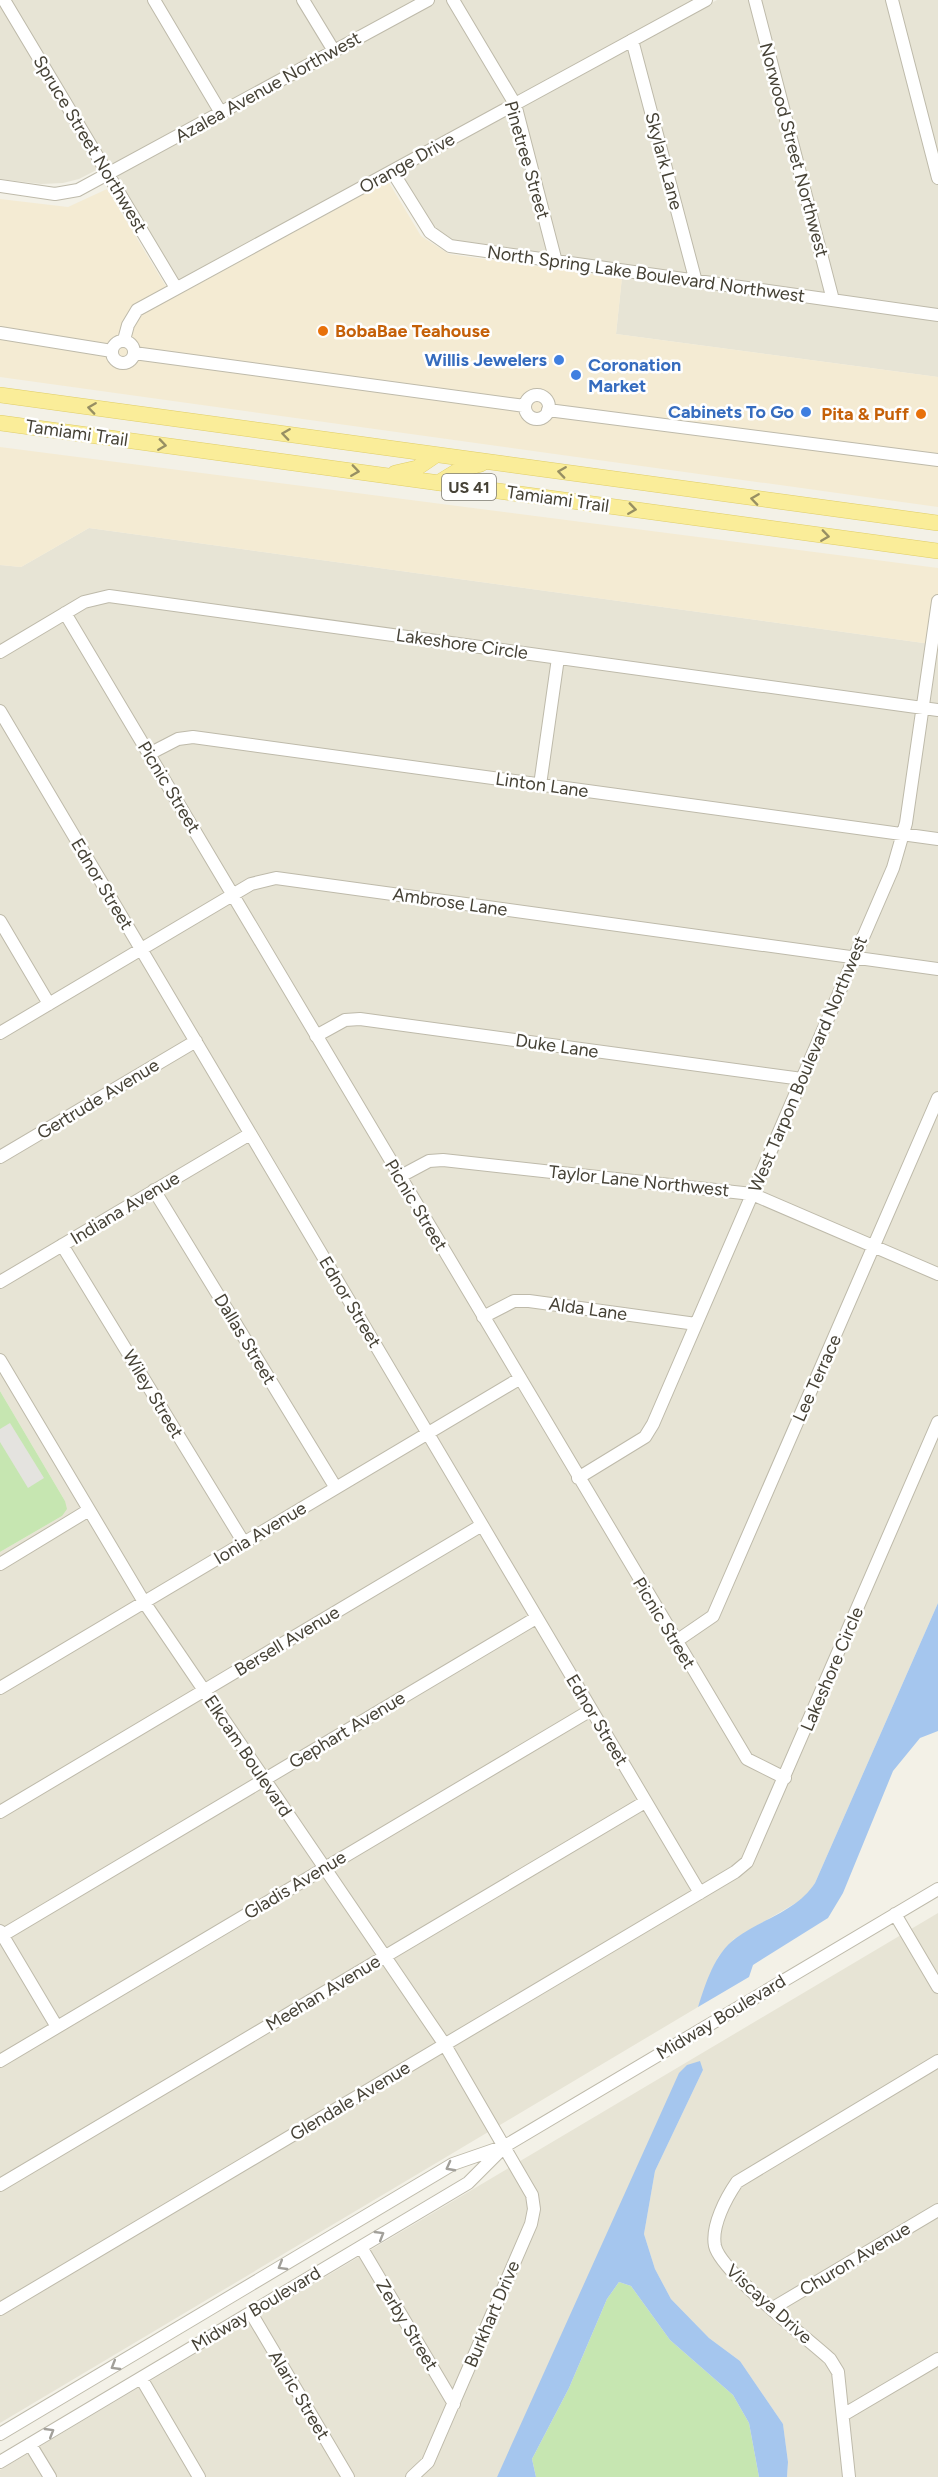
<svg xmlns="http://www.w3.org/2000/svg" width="938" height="2477" font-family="Figtree,sans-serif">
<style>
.residential{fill:#e7e4d5}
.commercial{fill:#f4ebd3}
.green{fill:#c6e6b1}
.parking{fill:#e4e3df}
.water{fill:#a5c6ee}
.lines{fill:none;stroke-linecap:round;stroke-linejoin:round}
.minor-casing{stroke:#bebaaa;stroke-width:14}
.major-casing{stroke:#dfcd69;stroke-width:16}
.minor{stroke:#fff;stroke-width:12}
.major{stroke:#faed99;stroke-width:15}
.oneway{stroke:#978f63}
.oneway2{stroke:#a2a09a}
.food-dot{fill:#e8710a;stroke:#fff;stroke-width:2}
.shop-dot{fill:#3f7fe0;stroke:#fff;stroke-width:2}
.labels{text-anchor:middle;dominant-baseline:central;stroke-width:5;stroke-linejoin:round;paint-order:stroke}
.shield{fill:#fff;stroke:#7e7b72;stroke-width:1.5}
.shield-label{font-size:16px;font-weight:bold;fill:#464236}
.street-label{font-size:18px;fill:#464236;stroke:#fff}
.food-label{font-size:18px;font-weight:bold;fill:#c56008;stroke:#fff;text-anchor:start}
.shop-label{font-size:18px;font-weight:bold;fill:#366cbe;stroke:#fff;text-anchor:end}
</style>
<rect width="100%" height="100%" fill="#f3f1e7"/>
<path class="residential" d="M0 0H693L177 282 110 163 79 179 63 183 41 184 0 179Z
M717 0H938V377L616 334 623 267 458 244 434 231 399 173Z
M89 528 938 645V1603L815 1883 806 1897 734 1939 718 1957 698 2007 0 2423V1552L62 1516 65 1501 0 1391V565L21 567Z
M938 1913V2477H787L788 2462 783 2424 740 2361 709 2338 671 2299 655 2269 644 2234 655 2171 703 2070 699 2061 497 2477H0V2470Z"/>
<path class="commercial" d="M388 181 421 236 449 254 622 278 616 334 938 377V507L0 377V199L68 207 107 189 173 298Z
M0 447 938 568V645L89 528 21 567 0 565Z"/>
<path class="green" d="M0 1391 65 1501 67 1509 62 1516 0 1552Z
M619 2282 631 2286 670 2340 733 2395 749 2423 759 2477H536L532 2459 569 2388 607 2299Z"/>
<path class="parking" d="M10 1423 44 1478 28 1488 0 1442V1429Z"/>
<path class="water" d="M938 1603V1731L920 1738 893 1771 843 1893 828 1918 753 1965 749 1977 698 2007C706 1983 714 1954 736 1938 762 1919 797 1911 815 1883Z
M700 2061 703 2070 655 2171 644 2234 655 2269 671 2299 709 2338 740 2361 783 2424 788 2462 787 2477H759L749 2423 733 2395 670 2340 631 2286 619 2282 607 2299 569 2388 532 2459 536 2477H497L679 2073 687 2065Z"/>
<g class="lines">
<defs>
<path id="minor" d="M4 0 176 288
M154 0 221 113
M303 0 334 51
M453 0 515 104 556 262
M755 0 833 300
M892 0 938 178
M632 40 696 282
M392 171 430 232 450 246 938 315
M0 186 55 194 78 190 428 0
M0 333 112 351
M124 340 128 325 137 310 706 0
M112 352a11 11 0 1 1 22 0a11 11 0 1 1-22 0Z
M134 353 525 406
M525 407a12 12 0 1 1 24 0a12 12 0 1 1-24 0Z
M548 410 938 460
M65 613 747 1759 785 1778
M0 652 84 602 109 596 938 710
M0 711 700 1893
M149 754 178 739 193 737 938 839
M540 785 558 658
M0 921 49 1004
M0 1033 251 884 276 878 938 969
M316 1036 345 1020 360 1019 802 1079
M0 1157 196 1041
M399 1177 429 1161 443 1160 752 1194 938 1274
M154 1190 336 1488
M62 1245 244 1543
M0 1282 250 1134
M483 1317 514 1301H529L696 1324
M0 1360 144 1602 445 2045 532 2195 534 2209 531 2224 428 2462 412 2477
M578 1478 645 1437 653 1424 893 868 906 823 938 601
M0 1564 89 1510
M675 1642 713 1616 938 1098
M0 1688 519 1379
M0 1812 482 1525
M895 1914 938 1987
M0 1931 57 2027
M3 1935 536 1618
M0 2061 591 1710
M0 2185 645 1802
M361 2247 454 2404
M773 2308 938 2210
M0 2309 735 1872 747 1862 938 1422
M251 2313 348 2477
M141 2378 199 2477
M843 2415 938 2359
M0 2434 453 2164 505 2146 938 1889
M30 2444 50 2477
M0 2462 468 2183 504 2147
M849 2477 838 2372 830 2359C807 2338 721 2272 715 2246 711 2226 726 2198 737 2182L938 2061"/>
<path id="major" d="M0 395 938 523
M0 423 938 551
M395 473 417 468 436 455
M438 483 459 470 481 464"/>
</defs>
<use href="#minor" class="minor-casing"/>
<use href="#major" class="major-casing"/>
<use href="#minor" class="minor"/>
<use href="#major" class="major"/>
</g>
<defs><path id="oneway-chevron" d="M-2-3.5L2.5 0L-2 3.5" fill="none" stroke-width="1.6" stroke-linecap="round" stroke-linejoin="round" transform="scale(1.5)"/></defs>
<g class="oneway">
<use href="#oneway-chevron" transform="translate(92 408) rotate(-172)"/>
<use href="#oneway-chevron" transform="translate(286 434) rotate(-172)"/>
<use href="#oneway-chevron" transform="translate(162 445) rotate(8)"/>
<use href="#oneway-chevron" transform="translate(355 471) rotate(8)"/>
<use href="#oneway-chevron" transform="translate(562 472) rotate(-172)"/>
<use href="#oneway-chevron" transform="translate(755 499) rotate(-172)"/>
<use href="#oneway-chevron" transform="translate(632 509) rotate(8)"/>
<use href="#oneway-chevron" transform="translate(825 536) rotate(8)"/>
</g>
<g class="oneway2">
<use href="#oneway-chevron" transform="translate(450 2167) rotate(152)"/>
<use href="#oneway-chevron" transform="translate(380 2235) rotate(-31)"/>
<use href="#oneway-chevron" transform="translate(282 2266) rotate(149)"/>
<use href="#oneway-chevron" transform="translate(115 2366) rotate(149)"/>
<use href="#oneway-chevron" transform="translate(50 2432) rotate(-31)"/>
</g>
<g class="food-dot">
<circle cx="323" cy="331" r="6"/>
<circle cx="921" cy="414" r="6"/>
</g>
<g class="shop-dot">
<circle cx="559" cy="360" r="6"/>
<circle cx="576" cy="375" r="6"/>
<circle cx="806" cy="412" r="6"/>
</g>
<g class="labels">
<rect class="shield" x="442" y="474" width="54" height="26" rx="4.5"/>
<g class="shield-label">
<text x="469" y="487">US 41</text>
</g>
<g class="street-label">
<text transform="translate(268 87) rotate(-29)">Azalea Avenue Northwest</text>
<text transform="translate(90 144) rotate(59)">Spruce Street Northwest</text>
<text transform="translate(794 150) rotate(75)">Norwood Street Northwest</text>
<text transform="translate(527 160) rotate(74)">Pinetree Street</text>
<text transform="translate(664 161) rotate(75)">Skylark Lane</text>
<text transform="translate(407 163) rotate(-29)">Orange Drive</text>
<text transform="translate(646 274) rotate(8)">North Spring Lake Boulevard Northwest</text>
<text transform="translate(77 433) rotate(8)">Tamiami Trail</text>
<text transform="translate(558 499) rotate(8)">Tamiami Trail</text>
<text transform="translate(462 644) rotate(8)">Lakeshore Circle</text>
<text transform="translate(542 785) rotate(8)">Linton Lane</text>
<text transform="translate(169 787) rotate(59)">Picnic Street</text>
<text transform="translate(102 884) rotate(59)">Ednor Street</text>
<text transform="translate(450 902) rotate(8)">Ambrose Lane</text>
<text transform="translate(557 1046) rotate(8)">Duke Lane</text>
<text transform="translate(808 1064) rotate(-67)">West Tarpon Boulevard Northwest</text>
<text transform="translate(98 1099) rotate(-31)">Gertrude Avenue</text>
<text transform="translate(639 1181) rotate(6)">Taylor Lane Northwest</text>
<text transform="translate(416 1205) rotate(59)">Picnic Street</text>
<text transform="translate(125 1208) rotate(-31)">Indiana Avenue</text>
<text transform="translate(350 1302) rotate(59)">Ednor Street</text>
<text transform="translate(588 1309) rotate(8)">Alda Lane</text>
<text transform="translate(245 1339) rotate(59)">Dallas Street</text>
<text transform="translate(817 1378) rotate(-66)">Lee Terrace</text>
<text transform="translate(153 1394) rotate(59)">Wiley Street</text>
<text transform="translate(260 1533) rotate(-31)">Ionia Avenue</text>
<text transform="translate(664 1623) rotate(59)">Picnic Street</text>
<text transform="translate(287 1641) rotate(-31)">Bersell Avenue</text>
<text transform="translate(832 1669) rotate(-67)">Lakeshore Circle</text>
<text transform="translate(597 1720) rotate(59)">Ednor Street</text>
<text transform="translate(347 1730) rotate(-31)">Gephart Avenue</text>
<text transform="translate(248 1756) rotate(56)">Elkcam Boulevard</text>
<text transform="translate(295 1885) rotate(-31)">Gladis Avenue</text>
<text transform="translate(323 1993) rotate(-31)">Meehan Avenue</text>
<text transform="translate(721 2017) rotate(-31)">Midway Boulevard</text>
<text transform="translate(350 2101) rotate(-31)">Glendale Avenue</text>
<text transform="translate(855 2259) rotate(-31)">Churon Avenue</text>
<text transform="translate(769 2304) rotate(42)">Viscaya Drive</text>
<text transform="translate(256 2309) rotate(-31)">Midway Boulevard</text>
<text transform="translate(492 2314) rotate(-67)">Burkhart Drive</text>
<text transform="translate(407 2325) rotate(59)">Zerby Street</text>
<text transform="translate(299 2395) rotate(59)">Alaric Street</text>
</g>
<g class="food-label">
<text x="335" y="331">BobaBae Teahouse</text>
<text x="909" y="414" text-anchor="end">Pita &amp; Puff</text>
</g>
<g class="shop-label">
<text x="547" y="360">Willis Jewelers</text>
<text x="588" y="365" text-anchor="start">Coronation<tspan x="588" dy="21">Market</tspan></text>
<text x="794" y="412">Cabinets To Go</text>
</g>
</g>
</svg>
